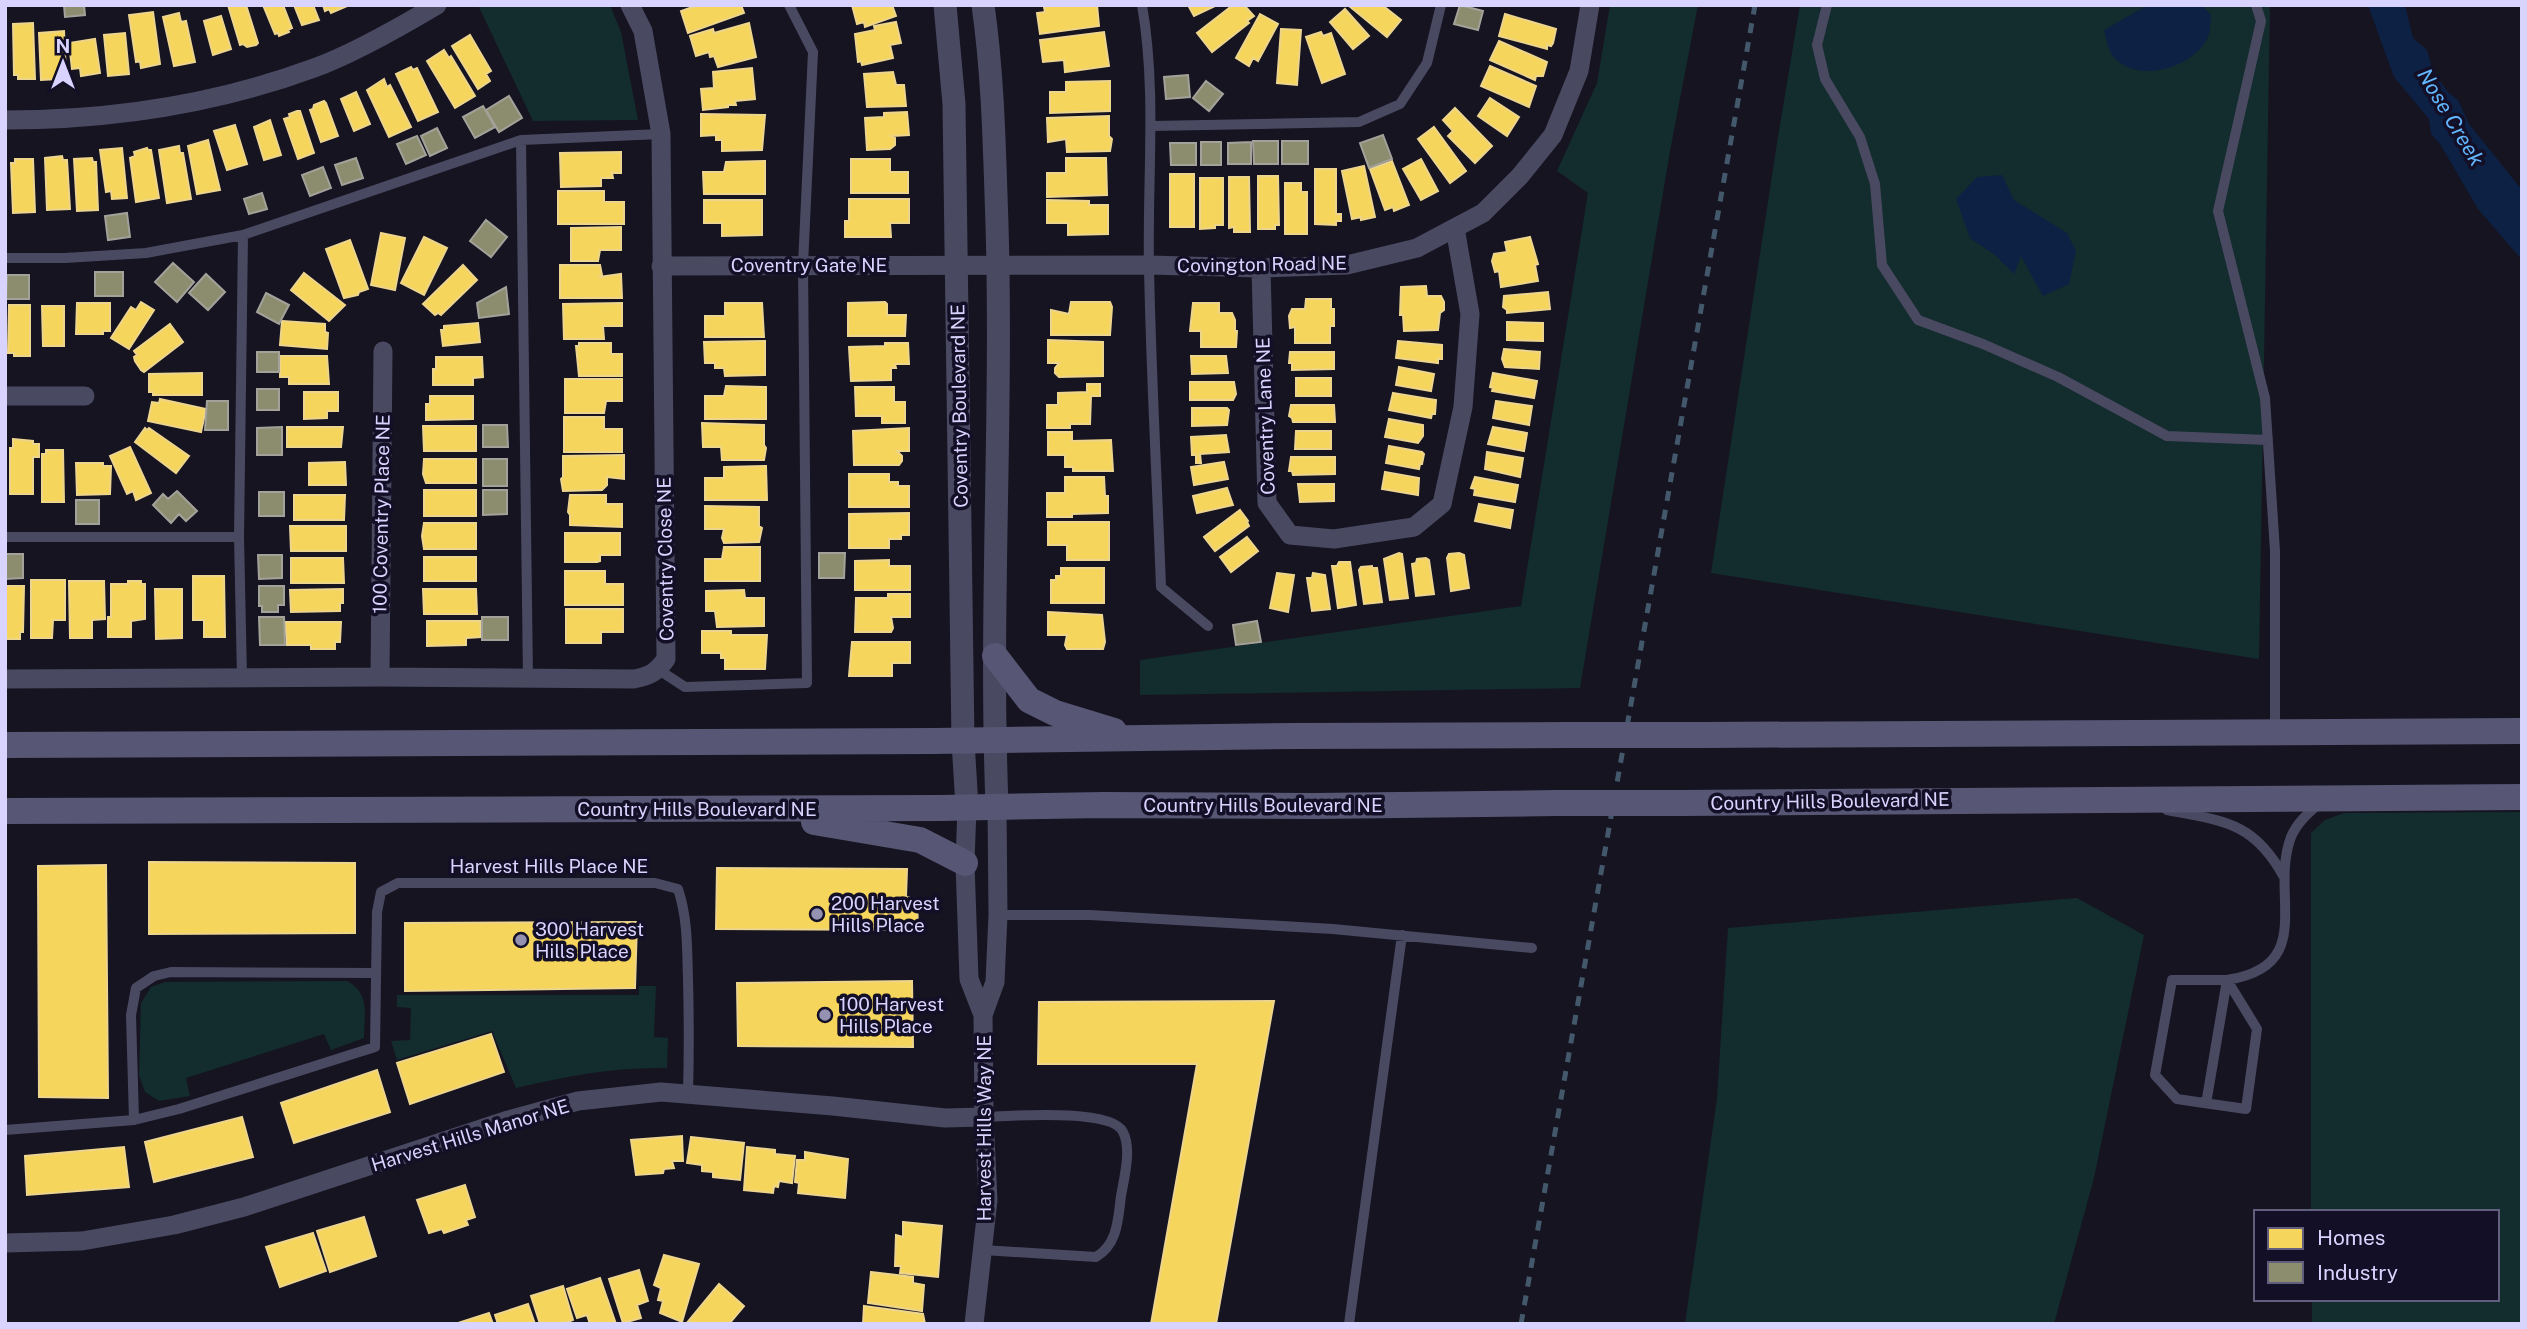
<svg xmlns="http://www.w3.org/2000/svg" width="2527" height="1329" font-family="'Public Sans',sans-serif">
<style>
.green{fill:#132c2d}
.water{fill:#0d2144}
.homes{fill:#f6d55c;stroke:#edd58d;stroke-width:2}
.industry{fill:#8c8c6e;stroke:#a3a29a;stroke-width:2}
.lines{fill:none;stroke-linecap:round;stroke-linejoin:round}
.service{stroke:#4a4962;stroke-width:10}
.minor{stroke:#4a4962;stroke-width:19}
.tertiary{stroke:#4a4962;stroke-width:23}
.secondary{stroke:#575674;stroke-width:26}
.rail{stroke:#43596b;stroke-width:5;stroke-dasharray:10 9;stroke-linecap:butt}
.secondary-bridge{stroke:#575674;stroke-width:26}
.poi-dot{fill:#9591b1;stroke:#130f26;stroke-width:2.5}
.labels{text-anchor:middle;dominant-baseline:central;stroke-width:7;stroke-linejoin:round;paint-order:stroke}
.street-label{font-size:19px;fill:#d9d4ff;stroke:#130f26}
.poi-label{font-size:19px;fill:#d9d4ff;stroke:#130f26;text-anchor:start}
.water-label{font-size:21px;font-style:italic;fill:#62b6ff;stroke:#130f26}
</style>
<rect width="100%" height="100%" fill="#161421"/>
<path class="green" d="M478 5H610L621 32 638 120 533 121Z
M1610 5H1698L1670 151 1580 688 1140 695V660L1521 606 1588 193 1557 171 1597 83Z
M1800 5H2270L2259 659 1711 573 1777 143Z
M2522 812V1324H2312V1299H2497V1212H2311V833L2325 820 2344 813Z
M2077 898 2144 935 2094 1178 2054 1324H1685L1717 1098 1728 928Z
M347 981C371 994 364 1015 364 1038L331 1050 324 1034 186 1078 190 1096 159 1101 145 1092 139 1075 141 1003 151 987 165 982Z
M639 986H656L654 1037 668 1038 667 1068C615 1067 566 1076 516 1088L492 1031 397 1060 391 1041 410 1040 411 1008 397 1007V995H639Z"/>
<path class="water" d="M2148 5H2202L2211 15C2210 21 2211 32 2208 37 2194 68 2136 85 2113 56 2108 50 2106 38 2104 30Z
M2368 5H2405L2413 38 2427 50 2433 72 2448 92 2458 100 2469 124 2522 190V260L2478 209 2440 144 2431 134 2429 119 2394 77Z
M2002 175 2014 200 2067 233 2076 251 2069 284 2043 296 2021 256 2014 274 1995 255 1970 238 1956 199 1977 177Z"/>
<path class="homes" d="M228 5H246L258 43 256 45 247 47 243 44 240 45Z
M263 5H283L292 28 288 30 289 32 279 36 278 33 275 34Z
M294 5H313L319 20 302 25Z
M323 5H347V6L331 13 329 9 325 11Z
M698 5H741L744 13 688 33 681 11Z
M852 5H892L896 16 865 27 864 22 857 24Z
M1056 5H1097L1099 26 1040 34 1037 13 1045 12 1044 7Z
M1188 5H1217L1194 16Z
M1233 5H1244L1254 16 1247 21 1249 23 1212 52 1197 33Z
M1348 5H1382L1401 20 1387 37Z
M1345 9 1369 36 1353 49 1330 22Z
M153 12 160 64 141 68 140 61 136 62 129 15Z
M179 13 181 22 186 21 195 62 174 66 163 17Z
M1260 14 1278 24 1258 61 1253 58 1249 66 1236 58Z
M1505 14 1556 29 1553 43 1551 46 1547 45V49L1499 36Z
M221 16 231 49 213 55 204 21Z
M896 22 901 43 890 45 893 58 862 65 861 61 858 62 855 34 875 30 874 26Z
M33 23 35 79H18V75H14L13 24Z
M749 23 756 57 718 67 714 56 710 57 709 52 696 56 690 36 713 29 714 33Z
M1281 29 1301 30 1297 85 1277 83Z
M64 31 66 74 58 75V79L41 80 39 33Z
M1104 32 1109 66 1065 72 1064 60 1043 62 1040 40Z
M1321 32 1323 36 1331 33 1345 74 1322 83 1306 37Z
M125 33 129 74 108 76 104 35Z
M470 35 491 71 486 74 490 81 478 89 452 46Z
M95 39 100 73 81 76 80 68 72 69 69 43Z
M1499 41 1547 62 1543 76H1536L1535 80 1490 60Z
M444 50 449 58 451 56 475 96 455 108 427 61Z
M1490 66 1536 86 1529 107 1481 86Z
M411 67 413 70 417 68 438 112 418 121 396 74Z
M752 68 755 99 735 101 736 105H728V107L703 110 701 89 714 88 713 72Z
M893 72 896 85H904L906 106 867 107 864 74Z
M384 79 387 87 390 85 411 127 389 137 367 90Z
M1110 81V111L1050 113V92H1066V82Z
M356 92 370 124 354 131 341 99Z
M1490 98 1519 117 1507 136 1478 116Z
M324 101 326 103 338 136 321 142 310 110 313 109 314 105Z
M1455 108 1492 146 1475 163 1448 136 1453 131 1443 120Z
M297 111H300L314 153 298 159 284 119 290 117 289 114Z
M907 112 909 135 892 136 895 138V145L890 149 867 150 865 118 884 117V113Z
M701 114 765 115 762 150 722 151V140H716V135L701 136Z
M1109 116V136L1112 139 1110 151 1067 152 1066 139 1048 142 1047 118Z
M270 120 281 155 264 160 254 127Z
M235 125 247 164 227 170 214 131Z
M1434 127 1466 171 1450 183 1418 139Z
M208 140 220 190 197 194 188 146Z
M179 146 180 153H183L191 199 167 203 159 150Z
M122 148 127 198 112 199 111 191 106 192 100 150Z
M147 148 148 150H151L159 198 136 202 130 158 135 156 134 152Z
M621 152V173H612L613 178H601V186L561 187 560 153Z
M62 156 63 160H67L70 209 47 210 45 158Z
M92 158 93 162H96L98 210 77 211 74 159Z
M1066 158H1106L1107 195 1047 197V173H1066Z
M15 159H33L35 212 13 213 11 163H15Z
M851 159H890V172H908V193H851Z
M1421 159 1438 191 1421 200 1403 169Z
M765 161V194H704L703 172H724L726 162Z
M1392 161 1409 205 1394 211 1393 207 1385 210 1370 169Z
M1364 166 1375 217 1361 220V217L1352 219 1342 171Z
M1315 169H1336V214H1341V221H1336V225L1315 224Z
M1170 174H1194V227H1170Z
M1258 176H1278L1279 225H1275V229H1258Z
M1229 177H1249L1250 232H1234V227L1229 228Z
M1200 178H1223V225H1215V228L1200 229Z
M1285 183H1301V192H1307V234H1285Z
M558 191H604V202H624V224H558Z
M849 199H909V223H890L891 237H845V221H849Z
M704 200H762V235L722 236V223H704Z
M1047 200 1089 201V205H1108V234L1068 235V223H1047Z
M621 227V250H600L598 261H571V228Z
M381 233 405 238 395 290 371 285Z
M424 237 447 248 424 295 401 283Z
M1530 237 1538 264 1535 265 1538 281 1501 287 1499 271 1495 272 1492 261 1494 254 1507 252 1505 242Z
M350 240 368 289 359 292 358 295 344 298 326 249Z
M463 265 477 280 441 315 438 313 435 315 423 304Z
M560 265H600L602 275 599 277 621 274 622 298H560Z
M304 273 345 305 329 321 291 290Z
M1426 286 1427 296H1441L1444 302V310L1440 313 1438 330 1404 331 1403 315H1400L1401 287Z
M1548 292 1550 309 1507 313V310L1503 307 1504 296Z
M1306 299H1331V309H1334V326H1330V343H1295V327L1290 328 1289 316 1292 309H1305Z
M141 302 154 310 129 349 111 338 131 307 136 310Z
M885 302 887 304V315H906L905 336H848V303Z
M1071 302H1110L1112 307 1110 335H1051V310L1069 314Z
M77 303H110V331H103V334H76Z
M622 303V326H603L604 339H564L563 304Z
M725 303H762L764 337H705V316H725Z
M1193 303H1219V313H1232L1235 320V331H1237L1236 347H1201V331H1190Z
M9 305H30V356H14V353H8Z
M42 306H64V346H43Z
M282 321 325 324V332L328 333 327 349 280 345Z
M1507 322 1543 323V341L1507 340Z
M478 323 480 342 443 346 441 330H444V326Z
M170 324 183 342 144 372 141 370 135 361 134 357 137 355 134 351Z
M1048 340 1103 342V376L1059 377 1055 373V368L1059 363H1048Z
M765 341V375L725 376 724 368H715V363H705L704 342Z
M1398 341 1442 345V359H1438V363L1396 358Z
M579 343H611V354H622V376H579L576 346H579Z
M885 343H908L909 364H895L896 368H891V380L851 381 849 347 885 346Z
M1504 349 1540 352 1539 369 1505 367 1502 359Z
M1290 352H1334V369L1292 370V363H1289Z
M280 356H327L329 384H289V377H280Z
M1191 356H1226L1228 373 1192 374Z
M436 357H482L483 377 473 378V385H433V369H436Z
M1399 367 1434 374 1431 391 1396 385Z
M202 373V395H153V392H149V374Z
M1493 373 1537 381 1534 398 1492 391 1493 388 1490 387Z
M1296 378H1331V396H1296Z
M565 379H622V401H606L604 413H565Z
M1190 382H1234L1236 394 1233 400H1190Z
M1087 384H1100V396H1091L1090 424H1070V428H1047V405H1058V393L1087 392Z
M726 386 766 387V419H705V396H724Z
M855 387H894V402H905V423H882V416H856Z
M304 392H338V411H327V418L304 419Z
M1393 393 1436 400 1435 414H1432L1431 418 1389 410Z
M430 396H473V419L426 420V404H430Z
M160 399 206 409 201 432 148 421 152 402 159 403Z
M1496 401 1532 406 1529 425 1493 418Z
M1291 405H1334L1335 422H1293L1292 418 1289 416Z
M1192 408H1227L1229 410 1227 425 1192 426Z
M564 417H604V429H622V452H564Z
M1389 419 1423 425V436L1418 443 1385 437Z
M702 423 764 425V445L766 448 764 460H722L721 447H703Z
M423 426H476V451H424Z
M287 427H343L341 447H287Z
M1493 427 1527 433 1524 451 1488 444Z
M145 428 147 430 149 428 189 456 176 473 135 442Z
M909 428V451H897L902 456V461L899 465H854L853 431Z
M1296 431H1331V449H1295Z
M1048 432H1072V441L1111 440 1113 471H1073V467H1065V455H1048Z
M1226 435 1229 452 1200 454 1201 463H1196V455H1192L1191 437Z
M13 439 33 441V444H39V457H33V494H10V448H13Z
M1389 446 1422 452 1424 454 1422 464H1420L1419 469 1386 463Z
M130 447 151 493 136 500 133 491 127 494 110 456Z
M46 450H63L64 502H42V454H46Z
M1487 452 1523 458 1520 477 1485 469Z
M624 455V479L607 477V485L602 490 563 491 561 479 563 477V456Z
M1291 457H1335V474L1293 475 1292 471H1289Z
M424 459H476V483H426L423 474Z
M345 462 346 485H309V463Z
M1224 462 1228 479 1194 485 1191 467Z
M76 463H103V466H111L110 494 77 495Z
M766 466 767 500H705V478H724V467Z
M1385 472 1419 478 1418 495 1382 489Z
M849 474H889V482H898V486H909V507H849Z
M1065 477H1104L1105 496H1108V513L1072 514V517H1047V493H1065Z
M1475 477 1518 485 1515 502 1474 495 1475 489 1471 488Z
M1298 484H1334V501L1300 502Z
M1227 488 1233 505 1197 513 1193 496Z
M424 490H476V516H424Z
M294 495H345L344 520H294Z
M570 495H606V504H622V527L570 525V515L568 512Z
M1479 504 1513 510 1510 528 1475 521Z
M705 506 759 507V526L762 528 759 542 724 543 722 538 724 529H705Z
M1240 510 1248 521 1247 522 1249 526 1215 551 1204 537Z
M909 513V535H901V539H889V548H849V514Z
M1048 522H1109V560H1067V545H1048Z
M424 523H476V549H424L422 536Z
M290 526H346V551H291Z
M565 533H620V555H600V561L597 562H565Z
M1247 537 1258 551 1231 572 1220 557Z
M724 547H760V581H705V559H722Z
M1399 553 1402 554 1408 598 1390 600 1384 559Z
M1459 553 1464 555 1469 588 1451 591 1447 558 1449 554Z
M424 557H476V581H424Z
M291 558H343L344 583H291Z
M1426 558 1429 560 1434 594 1416 596 1412 564 1416 563 1417 559Z
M889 560V566H910V590H855V561Z
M1339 562H1350L1356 605 1338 608 1332 566H1337Z
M1372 566V568H1377L1382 602 1364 604 1359 570 1361 567Z
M1061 568H1104V603H1051V580H1056V576H1061Z
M565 571H605V584H623V605H565Z
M1277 573 1294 575 1288 612 1270 608Z
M1313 573 1325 575 1330 609 1312 611 1307 578H1312Z
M193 576H224L225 637H204V620H193Z
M31 580H65V620H53L52 638H31Z
M69 581H104L105 619 92 620V638H70Z
M128 581H141V584H145V619L131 621V637H108V617H111V584H128Z
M5 586H24L23 632H20V639H5Z
M155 589H182V638L156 639Z
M343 589V603H340V611L291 612 290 590Z
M423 589H476L477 614H424Z
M744 590 745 598H764V626L717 627 715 611H706V591Z
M888 594H910V617H891L893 628 891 632H855L856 598H888Z
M566 609H623V632H601V643H566Z
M1048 612 1102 615 1105 642 1103 649H1067L1065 645 1067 635H1048Z
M427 621H480L481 637 466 638V645L427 646Z
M285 622H341L340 642H335V649H311V645H287Z
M702 631H731V635H767L765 669H725V658H721V653H702Z
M852 642H910V663H892V676H849Z
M149 862 355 863V933L149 934Z
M106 865 108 1098 39 1097 38 866Z
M717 868 907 869 906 897 917 899 918 930 716 929Z
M637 922 635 988 405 991V923Z
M912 981 913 1047 738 1046 737 983Z
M1274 1001 1216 1324H1151L1197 1064H1038L1039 1002Z
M491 1034 504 1072 410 1104 397 1063Z
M377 1070 390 1112 294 1143 281 1103Z
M242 1117 253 1157 154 1182 145 1142Z
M682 1136 683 1161H672L674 1168 664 1169 663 1173 636 1175 631 1140Z
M691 1137 744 1143 740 1180 713 1177V1172L702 1171V1165L687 1163Z
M124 1147 129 1187 27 1195 25 1156Z
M747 1147 775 1150V1154L795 1156 792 1183 779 1181 778 1187 774 1186 773 1193 744 1190Z
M805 1152 848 1159 845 1198 798 1193 799 1183 795 1182 797 1160H805Z
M465 1185 475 1217 466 1220 468 1225 444 1233 442 1229 429 1233 417 1200Z
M364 1217 376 1256 330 1272 317 1231Z
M903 1222 942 1226 938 1277 900 1273 901 1266H895L896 1235 903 1237Z
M313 1233 326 1271 280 1287 266 1247Z
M664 1255 699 1264 682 1322 660 1313 663 1301 658 1300 661 1288 654 1285Z
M639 1270 648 1301 637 1305 641 1318 623 1323 609 1279Z
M871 1272 913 1277V1283L924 1285 922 1311 868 1303Z
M600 1278 616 1324H590L587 1315 577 1318 567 1289Z
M719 1284 744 1306 729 1324H686Z
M563 1286 573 1320 563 1324H540L531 1296Z
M528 1304 535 1324H498L495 1315Z
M864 1306 923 1314 925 1324H863Z
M489 1313 493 1324H458V1323Z"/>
<path class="industry" d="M64 5H84L85 15 65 17Z
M1460 5 1483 11 1478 30 1454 24Z
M1188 75 1190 97 1166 99 1164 77Z
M1206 81 1223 94 1209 111 1193 98Z
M509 96 522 118 499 132 486 110Z
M483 106 495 127 475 138 463 117Z
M437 128 447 148 430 156 421 136Z
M1383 135 1392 159 1369 168 1360 143Z
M417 136 426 155 406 164 397 144Z
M1253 141H1278V164H1254Z
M1282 141H1308V164H1282Z
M1201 142H1221V165H1201Z
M1251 142V164H1228V143Z
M1170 143H1196V165H1171Z
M356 158 363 178 342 185 335 165Z
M323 167 331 188 310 196 302 175Z
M262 193 267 209 249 214 244 199Z
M127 213 130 237 108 240 105 216Z
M486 220 507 237 491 257 470 241Z
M173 263 194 282 177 302 155 282Z
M95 272H123V296H95Z
M206 274 225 292 208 310 189 293Z
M7 275H29V299H6Z
M506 287 509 314 479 318 477 303Z
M266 293 289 305 279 324 257 312Z
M257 352H279V372H257Z
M257 389H279V410H257Z
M207 401H228V430H205Z
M483 425H507L508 447H483Z
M282 427V455H257V428Z
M483 459H507V486H483Z
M483 490H507V514L483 515Z
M177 491 197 511 186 521 179 514 171 523 153 505 163 494 168 499Z
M259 492H284V516H259Z
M76 500H99V524H76Z
M819 553H845L844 578H819Z
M5 554H23V578L5 579Z
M258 555H282V578L259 579Z
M259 586H284V605H278V612H262V606H259Z
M259 617H284L285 645H260Z
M482 617H508V640H482Z
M1257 621 1261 642 1236 645 1233 625Z"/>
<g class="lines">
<path class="service" d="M1142 5C1157 92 1147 179 1149 267 1151 373 1157 480 1161 587L1208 626
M1827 5 1817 45 1825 79 1860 137 1875 184 1882 265 1918 320 1983 344 2058 377 2167 436 2268 440
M2256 5 2261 21 2218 211 2265 398 2275 551V731
M1152 126 1359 122 1400 104 1427 63 1441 5
M521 140 528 679
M5 258H65L146 253 243 235 521 140 661 134
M5 537H239
M659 670 685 687 807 683 803 265 813 52 789 5
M242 677 239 537 243 235
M2167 810C2224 821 2254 822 2284 877
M998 915H1090L1333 929 1532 948
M2227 980 2207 1098 2204 1103 2177 1099 2155 1075 2172 980H2227C2318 966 2269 895 2291 837 2297 823 2307 814 2318 805
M2204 1103 2246 1109 2257 1029 2227 980
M134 1120 131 1015 136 988 154 976 171 972 376 973
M5 1130 134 1120 179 1109 375 1047 377 912 381 892 398 883H655L678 889C688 919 687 949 688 980 689 1018 689 1056 688 1094
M983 1250 1096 1257C1118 1244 1118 1219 1121 1196 1124 1178 1132 1149 1123 1132 1112 1108 1011 1116 984 1117
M1349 1324 1402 935"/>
<path class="minor" d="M5 120C109 120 216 104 314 68 353 54 400 27 437 5
M661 266 1149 265 1261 268 1347 265 1417 248 1483 213 1520 176 1553 135 1579 71 1590 5
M1261 268 1267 503 1290 535 1334 539 1414 527 1442 504 1463 407 1470 314 1455 228
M5 396H85
M380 677 383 351
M5 679 380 677 634 679C650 676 657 672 666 659L661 134 643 31 630 5
M967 807 965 863 969 979 983 1015
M5 1243 82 1241 174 1225 244 1207 505 1121 578 1101 661 1092 833 1106 945 1118 984 1117
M974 1324 988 1200 984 1117 983 1015 995 982 998 915 997 805"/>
<path class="tertiary" d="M945 5 954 104 963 741 967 807
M983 5C992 69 994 131 996 195 1004 399 989 602 997 805"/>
<path class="secondary" d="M995 656 1029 700 1055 713 1114 731
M1703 735 2522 731
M5 745 934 741 1293 736 1572 735
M1683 803 2522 797
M5 811 941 808 1103 805 1314 806 1557 803
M814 822 920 840 965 863"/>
<path class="rail" d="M1521 1324 1755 5"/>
<path class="secondary-bridge" d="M1572 735H1703
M1557 803H1683"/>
</g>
<g class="poi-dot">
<circle cx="817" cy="914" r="7"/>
<circle cx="521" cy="940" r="7"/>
<circle cx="825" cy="1015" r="7"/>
</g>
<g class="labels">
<g class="street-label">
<text transform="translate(1262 264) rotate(-1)">Covington Road NE</text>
<text x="809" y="265">Coventry Gate NE</text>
<text transform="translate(959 406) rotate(-91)">Coventry Boulevard NE</text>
<text transform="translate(1265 416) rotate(-92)">Coventry Lane NE</text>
<text transform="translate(381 514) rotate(-89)">100 Coventry Place NE</text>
<text transform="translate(665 559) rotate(-91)">Coventry Close NE</text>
<text transform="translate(1830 801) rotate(-1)">Country Hills Boulevard NE</text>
<text x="1263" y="805">Country Hills Boulevard NE</text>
<text x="697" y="809">Country Hills Boulevard NE</text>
<text x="549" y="866">Harvest Hills Place NE</text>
<text transform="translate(984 1128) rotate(-90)">Harvest Hills Way NE</text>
<text transform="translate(470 1135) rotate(-17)">Harvest Hills Manor NE</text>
</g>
<g class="poi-label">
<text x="831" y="903">200 Harvest<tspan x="831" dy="22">Hills Place</tspan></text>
<text x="535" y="929">300 Harvest<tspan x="535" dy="22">Hills Place</tspan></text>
<text x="839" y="1004">100 Harvest<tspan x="839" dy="22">Hills Place</tspan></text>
</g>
<g class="water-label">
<text transform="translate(2451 117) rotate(59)">Nose Creek</text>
</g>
</g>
<rect width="2527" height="1329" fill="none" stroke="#d9d4ff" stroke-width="14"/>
<rect x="2254" y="1210" width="245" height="91" fill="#130f26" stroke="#625e7d" stroke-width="2"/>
<rect x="2268" y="1228" width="35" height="21" fill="#f6d55c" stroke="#625e7d" stroke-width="2"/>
<text x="2317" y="1245" font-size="21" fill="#d9d4ff">Homes</text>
<rect x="2268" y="1262" width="35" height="21" fill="#8c8c6e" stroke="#625e7d" stroke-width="2"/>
<text x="2317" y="1280" font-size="21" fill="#d9d4ff">Industry</text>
<g transform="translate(63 63)" stroke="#130f26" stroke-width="5" paint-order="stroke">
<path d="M0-5L12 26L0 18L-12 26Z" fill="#d9d4ff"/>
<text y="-10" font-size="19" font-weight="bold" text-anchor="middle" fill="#d9d4ff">N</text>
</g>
</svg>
